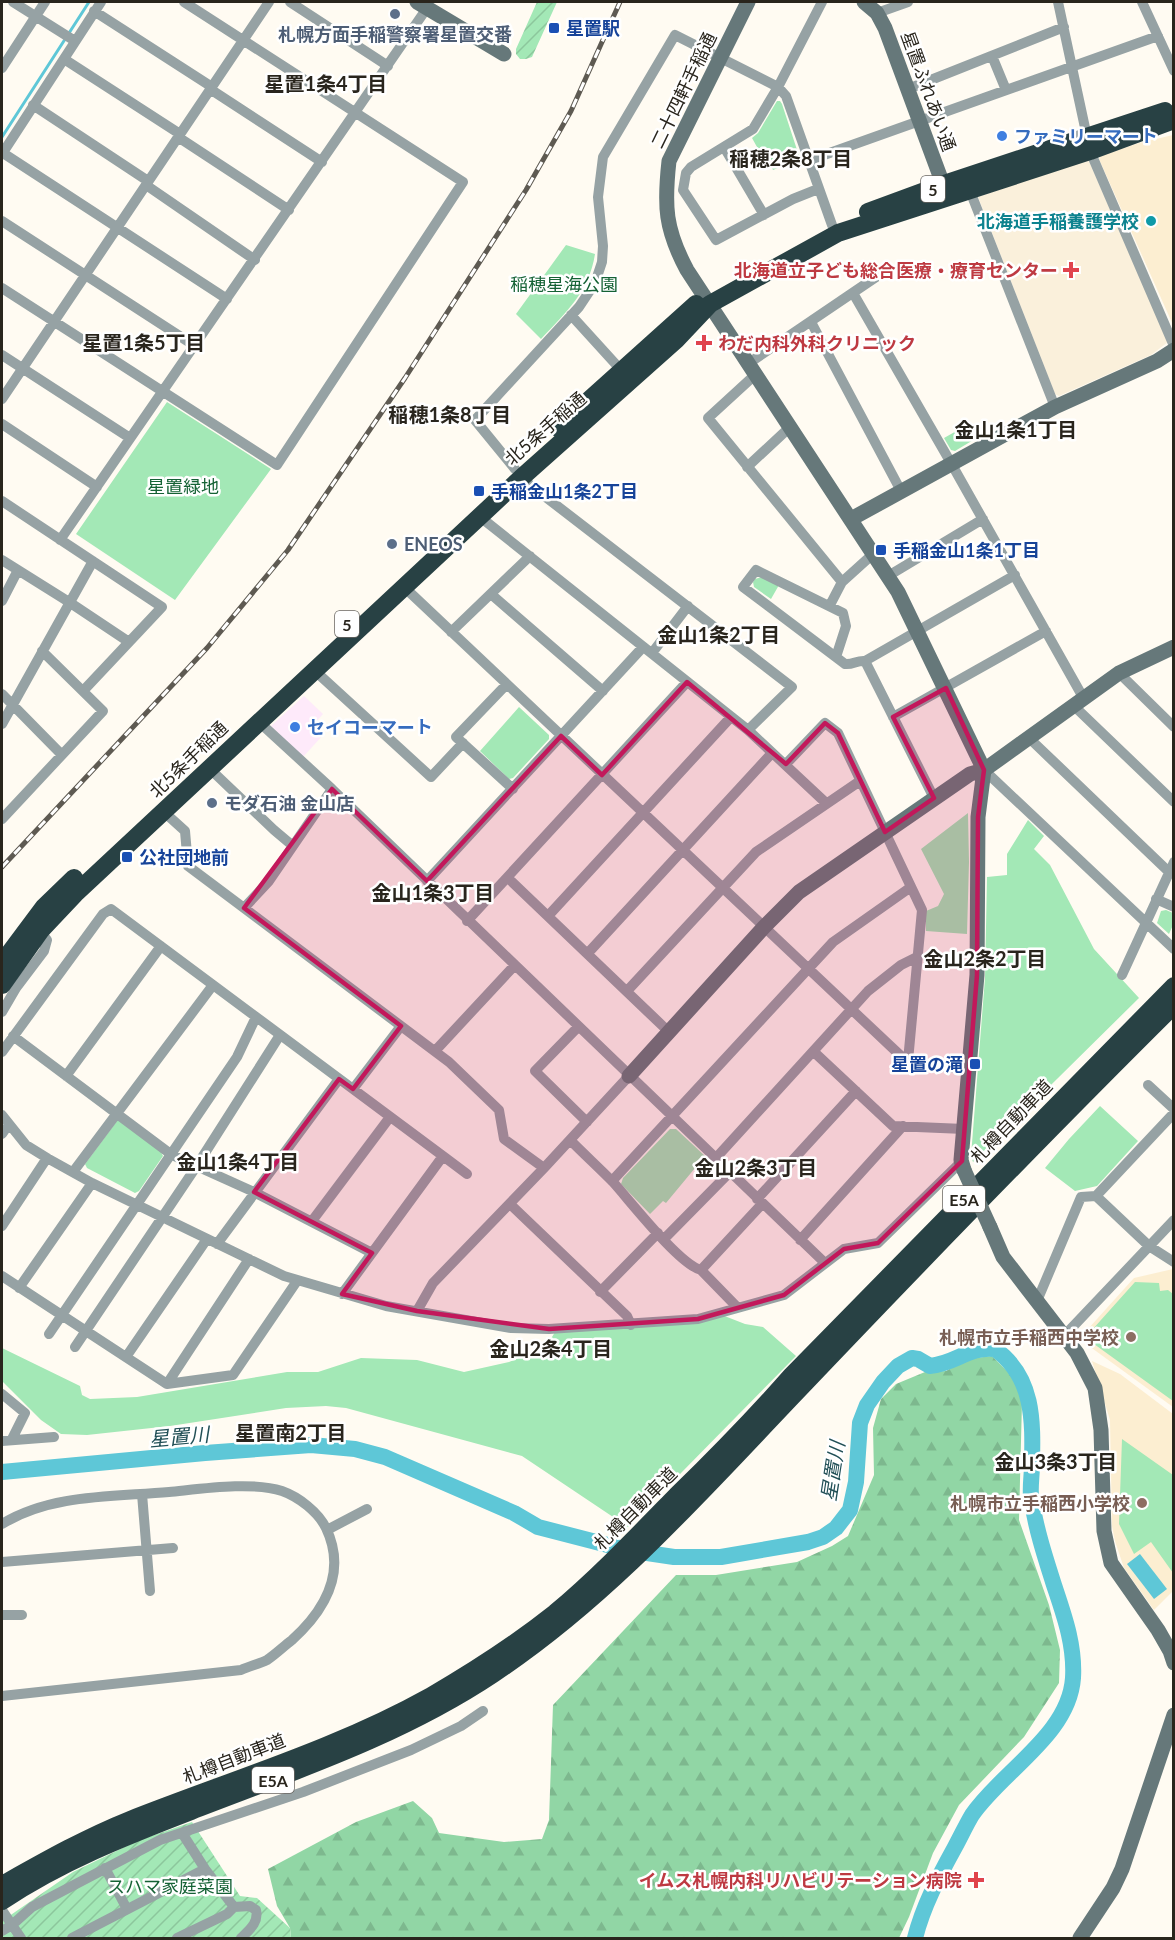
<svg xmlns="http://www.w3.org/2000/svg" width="1175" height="1940" font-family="Lato,'Noto Sans JP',sans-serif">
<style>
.commercial{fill:#feeafa}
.built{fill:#fceed1}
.medical{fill:#faf0db}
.forest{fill:url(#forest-firs)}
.park{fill:#a3e8b6}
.garden{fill:url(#garden-furrows)}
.water{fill:#5ec7d7}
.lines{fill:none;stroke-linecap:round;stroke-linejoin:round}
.stream{stroke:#5ec7d7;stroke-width:3}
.river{stroke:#5ec7d7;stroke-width:16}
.street{stroke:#96a2a4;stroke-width:10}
.secondary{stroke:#66787a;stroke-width:15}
.highway{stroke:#284144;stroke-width:18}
.rail-casing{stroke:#5e5a52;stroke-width:5}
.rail{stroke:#fff;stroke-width:3;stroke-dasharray:9;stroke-linecap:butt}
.secondary-bridge{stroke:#66787a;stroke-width:15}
.marked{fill:#c2185b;fill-opacity:0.2;stroke:#c2185b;stroke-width:4.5;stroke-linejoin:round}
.service-dot{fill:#5c6f8a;stroke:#fff;stroke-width:2}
.transit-dot{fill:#1a4fb4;stroke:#fff;stroke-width:2}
.shop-dot{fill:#3f7fe0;stroke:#fff;stroke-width:2}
.culture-dot{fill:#0f9aa8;stroke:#fff;stroke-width:2}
.health-dot{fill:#e0444e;stroke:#fff;stroke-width:2}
.education-dot{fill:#8d6e63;stroke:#fff;stroke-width:2}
.labels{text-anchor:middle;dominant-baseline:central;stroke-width:5;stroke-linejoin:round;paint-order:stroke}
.shield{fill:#fff;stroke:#696661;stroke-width:1.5}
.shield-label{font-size:16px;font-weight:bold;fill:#29251d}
.transit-label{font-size:18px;font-weight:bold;fill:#164399;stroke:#fff;text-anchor:start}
.service-label{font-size:18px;font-weight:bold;fill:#4e5e75;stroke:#fff;text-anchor:start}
.street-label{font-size:18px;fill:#29251d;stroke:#fff}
.shop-label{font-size:18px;font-weight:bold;fill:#366cbe;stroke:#fff;text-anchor:start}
.culture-label{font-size:18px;font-weight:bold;fill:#0d838f;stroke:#fff;text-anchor:end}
.health-label{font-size:18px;font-weight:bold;fill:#be3a42;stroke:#fff;text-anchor:end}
.park-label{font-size:18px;fill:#156235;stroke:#fff}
.education-label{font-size:18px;font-weight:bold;fill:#785e54;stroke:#fff;text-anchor:end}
.neighbourhood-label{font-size:20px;font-weight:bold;fill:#29251d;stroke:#fff}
.water-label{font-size:20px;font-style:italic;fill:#225057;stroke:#fff}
</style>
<defs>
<pattern id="forest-firs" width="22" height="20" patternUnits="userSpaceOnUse" patternTransform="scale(1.5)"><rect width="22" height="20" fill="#91d6a5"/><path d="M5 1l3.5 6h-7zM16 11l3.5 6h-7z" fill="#7db88e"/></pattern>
<pattern id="garden-furrows" width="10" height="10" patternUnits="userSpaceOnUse" patternTransform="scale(1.5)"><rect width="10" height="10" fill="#a3e8b6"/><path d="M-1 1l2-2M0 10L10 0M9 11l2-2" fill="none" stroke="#8cc79c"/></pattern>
</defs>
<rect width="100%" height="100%" fill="#fffbf2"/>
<path class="commercial" d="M304 696 323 714 313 725 323 735 303 757 271 726Z"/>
<path class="built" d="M1173 135V325L1099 159 1101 156 1139 143Z
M1173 1269V1407L1089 1346 1088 1329 1134 1278Z
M1092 1361 1120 1374 1173 1414V1591L1154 1610 1124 1568 1115 1541 1112 1526 1110 1420Z"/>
<path class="medical" d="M1088 159 1168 342 1151 355 1059 396 1055 394 978 197Z"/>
<path class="forest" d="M992 1356 1013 1377 1022 1402 1019 1520 1049 1605 1060 1650 1059 1683 1024 1737 959 1805 933 1853 909 1917 899 1938H291L290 1928 277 1906 268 1869 356 1822 413 1801 432 1818 439 1833 504 1842 542 1839 549 1820 553 1705 676 1575H716L797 1562 832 1546 848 1536 874 1475 873 1428 881 1399 896 1384 925 1372 946 1371 967 1359Z"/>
<path class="park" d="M777 101H780L782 104 800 159 773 170 766 156H762L752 138 758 133Z
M566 245 595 254C589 292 566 312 541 339L516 314Z
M167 402 271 469 175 600 76 534Z
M967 425 975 439 955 451 951 450 944 438Z
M762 577 779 585 771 599 754 587 753 582 755 579Z
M519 707 549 735V739L513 778 509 779 480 751Z
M968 813 969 862 967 934 926 931V911L938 906 944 894 921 849Z
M1028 820 1044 836 1034 849 1050 865 1094 949 1139 998 973 1162 971 1156 985 978 987 877 1007 875V854Z
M1166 910 1173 913V925L1169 934 1157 923 1161 911Z
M1100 1106 1138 1141 1097 1186 1075 1191 1045 1168 1069 1139Z
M117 1121H121L161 1152 163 1156 139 1191 135 1193 87 1168 85 1164Z
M670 1129H676L705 1156 666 1203 663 1201 650 1214 621 1184 623 1178Z
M1135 1282 1159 1283 1160 1291 1168 1290 1173 1294V1401L1094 1344 1092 1330Z
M722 1315 745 1324 763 1327 796 1356 628 1527 522 1456 346 1408 326 1406 286 1408 170 1426 87 1435 61 1434 41 1420 2 1381V1348L80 1386 82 1395 90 1399 137 1397 287 1372H318L361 1358 417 1360 464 1372 509 1362 546 1347 555 1332Z
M1122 1439 1173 1475V1573L1151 1542 1134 1554 1119 1524Z"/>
<path class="garden" d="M537 2H557L532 57 526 59H520L516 54V49Z
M192 1822 240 1896 257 1898 290 1928 291 1938 2 1937V1921L73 1872 137 1841Z"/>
<path class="water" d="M1140 1554 1167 1589 1154 1599 1127 1564Z"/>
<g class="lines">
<path class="stream" d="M2 137 89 2"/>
<path class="river" d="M2 1472 205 1453 311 1445 355 1449 385 1457 514 1513 538 1527 627 1550 674 1557H721L808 1542 823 1537 836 1528 850 1510 856 1482 860 1423 867 1405 883 1382 898 1366 912 1358 918 1359 930 1366C955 1364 969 1346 995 1349 1034 1377 1033 1421 1032 1464 1032 1475 1030 1486 1031 1496 1035 1526 1045 1557 1054 1585 1064 1615 1075 1645 1073 1678 1069 1735 1002 1771 972 1815 966 1825 961 1836 955 1847 939 1876 923 1906 915 1938"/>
<path class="street" d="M13 2 75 41
M290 2 388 66
M1058 2 1090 151 1174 346
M1142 2 1174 71
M94 11 212 87
M877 13 908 2
M992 56 1006 90
M64 59 180 134
M2 68 45 2
M210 89 322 162
M908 89 1064 27
M33 105 148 181
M178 137 289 210
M724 147 764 215
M3 153 227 299
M2 154 101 2
M810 160 1158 36
M146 185 255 260
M818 189 793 199 716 240 683 190 686 173 691 167 753 129 778 87 822 2
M970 191 1055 407
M2 221 195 346
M2 288 277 465 463 182 184 2
M853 293 951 463 1084 699
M571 315 621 370
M811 322 901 491
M2 355 130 438
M749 363 876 277
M756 374 708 418 842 582
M2 399 269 2
M2 424 97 487
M747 467 790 427
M515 469 475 420 579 307 595 283 602 262 603 246 598 197 603 157 675 35 778 87 786 96 832 225
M521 478 792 687 748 730
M2 501 162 607 83 691
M479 516 748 730 826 803
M60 540 427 8
M2 560 69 602 129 642
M888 576 983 519
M403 586 902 1057 916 1065 969 1069
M492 595 603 691
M2 601 18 570
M830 605 842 582 873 554
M451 632 530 556
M652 653 688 606
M836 657 846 626 843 613 756 570 743 587 845 664C853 665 857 660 865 661L1015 575
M865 661 934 798
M314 670 431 777 463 743
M1119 673 1174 727
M507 684 456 737 513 789
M2 694 62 755
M1074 706 1174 802
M893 717 1046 631
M258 721 332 789 825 1263
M2 724 93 561
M1029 738 1169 872
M786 764 825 723 838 733 922 910 908 1061
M209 768 274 830 293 846
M984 770 1174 949
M164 812 185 831 188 866 449 1062 499 1110 504 1139 544 1168
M2 819 103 711 42 651
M508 878 669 1032
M427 881 643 647
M1156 899 1174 907
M244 908 269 881 332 789
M548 916 731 717
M467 921 687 682
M588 953 772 753
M1122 975 1174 862
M627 991 756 852 860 781
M2 1012 16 988 44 951 47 940 38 928
M578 1027 535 1071 587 1122
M13 1036 172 1155 254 1192 372 1253
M435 1051 514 966
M2 1052 103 914 111 909 443 1156 342 1294
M814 1052 893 1126 964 1129
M66 1076 161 946
M1148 1085 1174 1109
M353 1089 401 1026
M2 1115 26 1145 47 1158 92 1183 284 1276 386 1306 511 1328 549 1329 698 1319 784 1295 844 1249 878 1243 962 1161
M2 1134 9 1124
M570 1140C584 1154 599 1168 613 1182 631 1202 679 1264 701 1270L737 1307
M443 1156 467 1174
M715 1159 868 991 901 965 917 957
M73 1172 213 985
M612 1181 833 942 911 887
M1096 1196 1149 1246 1174 1262
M757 1199 856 1091
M510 1204 627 1316 631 1325
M312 1221 390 1117
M2 1226 47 1158
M664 1239 729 1173
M800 1240 903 1126
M217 1244 339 1079
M701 1270 762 1204
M2 1276 167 1384 233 1375 297 1281
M19 1288 92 1183
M600 1292 658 1233
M1037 1301 1081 1197 1096 1196 1174 1113
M417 1311 433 1283 544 1168 629 1076
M49 1334 237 1057 256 1017
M1064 1336 1174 1220
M75 1347 196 1167 280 1035
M126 1357 207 1239
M167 1384 249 1259
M2 1394 25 1413 12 1439
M2 1441 54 1437
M142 1494 150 1591
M2 1524C51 1494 113 1497 169 1492 200 1489 252 1481 282 1491 299 1497 318 1512 326 1528 347 1572 325 1610 292 1640 284 1646 276 1654 267 1660 259 1664 250 1666 241 1670L2 1696
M327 1530 367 1509
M2 1562 173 1548
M2 1615H22
M182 1833 205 1869 234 1907
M105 1868 127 1909
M2 1910 12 1925 2 1931
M21 1938 12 1925 32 1907 160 1840 303 1792 411 1750 461 1726 483 1711
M72 1938 205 1869
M177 1938 227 1914 234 1907 250 1906 256 1910C259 1923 249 1930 241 1938"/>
<path class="secondary" d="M417 2 504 54
M748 2 669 161C664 206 665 229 687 270L898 592 984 770 978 817 977 975 961 1160 964 1170
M864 2 877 13 885 28 947 195
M851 519 1055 407 1157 361 1174 350
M629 1076 764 927 799 892 970 774 984 770 1119 673 1174 647
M990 1227 1003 1257 1077 1353 1095 1388 1101 1430 1104 1531 1111 1563 1158 1630 1170 1651 1174 1663
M1080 1938 1113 1888 1122 1869 1174 1715"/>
<path class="highway" d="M868 212 944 184 1165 111
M558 428 696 304
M2 963 44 907 74 878
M2 985 41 930 75 894 521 478 676 340 710 304 838 233 1090 151 1174 120
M2 1885C43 1862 85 1838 130 1820 231 1780 336 1749 431 1696 474 1671 516 1644 555 1613 598 1577 637 1536 676 1496 716 1457 755 1417 792 1375L1174 986
M2 1901C60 1862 126 1836 191 1811 294 1771 400 1736 493 1674 612 1595 707 1485 806 1382 927 1255 1049 1129 1174 1005"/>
<defs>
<path id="rail" d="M2 867 207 648 288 550 405 378 526 190 571 111 620 2"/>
</defs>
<use href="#rail" class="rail-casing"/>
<use href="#rail" class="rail"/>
<path class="secondary-bridge" d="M964 1170 990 1227"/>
</g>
<path class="marked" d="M687 682 786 764 825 723 838 733 885 832 934 798 893 717 946 688 984 770 978 817 977 975 962 1161 878 1243 844 1249 784 1295 698 1319 549 1329 417 1311 342 1294 372 1253 254 1192 339 1079 353 1089 401 1026 244 908 332 789 427 881 561 736 602 775Z"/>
<g class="service-dot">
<circle cx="395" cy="14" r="6"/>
<circle cx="392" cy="544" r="6"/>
<circle cx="212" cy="803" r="6"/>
</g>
<g class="transit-dot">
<rect x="548" y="22" width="12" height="12" rx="3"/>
<rect x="473" y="485" width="12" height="12" rx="3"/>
<rect x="875" y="544" width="12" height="12" rx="3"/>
<rect x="121" y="851" width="12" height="12" rx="3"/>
<rect x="969" y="1058" width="12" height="12" rx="3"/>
</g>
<g class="shop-dot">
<circle cx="1002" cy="136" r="6"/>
<circle cx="295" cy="727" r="6"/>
</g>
<circle class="culture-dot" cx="1151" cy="221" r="6"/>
<g class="health-dot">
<path d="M1068 261h6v6h6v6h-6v6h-6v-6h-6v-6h6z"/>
<path d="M701 334h6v6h6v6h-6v6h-6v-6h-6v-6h6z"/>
<path d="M973 1871h6v6h6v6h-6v6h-6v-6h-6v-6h6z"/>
</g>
<g class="education-dot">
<circle cx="1131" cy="1337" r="6"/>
<circle cx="1142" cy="1503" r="6"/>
</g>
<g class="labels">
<g class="shield">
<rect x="921" y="176" width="24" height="26" rx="4.5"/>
<rect x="335" y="611" width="24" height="26" rx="4.5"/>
<rect x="943" y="1186" width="42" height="26" rx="4.5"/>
<rect x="252" y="1767" width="42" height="26" rx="4.5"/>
</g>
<g class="shield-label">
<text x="933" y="189">5</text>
<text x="347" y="624">5</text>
<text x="964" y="1199">E5A</text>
<text x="273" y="1780">E5A</text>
</g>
<g class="transit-label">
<text x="566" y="28">星置駅</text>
<text x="491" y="491">手稲金山1条2丁目</text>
<text x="893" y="550">手稲金山1条1丁目</text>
<text x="139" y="857">公社団地前</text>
<text x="963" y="1064" text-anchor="end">星置の滝</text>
</g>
<g class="service-label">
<text x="395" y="34" text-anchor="middle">札幌方面手稲警察署星置交番</text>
<text x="404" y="544">ENEOS</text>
<text x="224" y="803">モダ石油 金山店</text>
</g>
<g class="street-label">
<text transform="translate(683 90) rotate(-64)">二十四軒手稲通</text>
<text transform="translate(929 91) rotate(70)">星置ふれあい通</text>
<text transform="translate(545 428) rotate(-41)">北5条手稲通</text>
<text transform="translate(188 759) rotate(-44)">北5条手稲通</text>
<text transform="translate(1011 1121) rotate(-46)">札樽自動車道</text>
<text transform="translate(635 1508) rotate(-45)">札樽自動車道</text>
<text transform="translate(234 1758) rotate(-21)">札樽自動車道</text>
</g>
<g class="shop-label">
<text x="1014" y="136">ファミリーマート</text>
<text x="307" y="727">セイコーマート</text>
</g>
<g class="culture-label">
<text x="1139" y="221">北海道手稲養護学校</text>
</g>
<g class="health-label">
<text x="1058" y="270">北海道立子ども総合医療・療育センター</text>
<text x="718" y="343" text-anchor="start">わだ内科外科クリニック</text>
<text x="962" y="1880">イムス札幌内科リハビリテーション病院</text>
</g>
<g class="park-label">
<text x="564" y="284">稲穂星海公園</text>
<text x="183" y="486">星置緑地</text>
<text x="170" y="1886">スハマ家庭菜園</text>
</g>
<g class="education-label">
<text x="1119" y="1337">札幌市立手稲西中学校</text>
<text x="1130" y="1503">札幌市立手稲西小学校</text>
</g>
<g class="neighbourhood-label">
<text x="326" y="83">星置1条4丁目</text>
<text x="791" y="158">稲穂2条8丁目</text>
<text x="144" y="342">星置1条5丁目</text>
<text x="450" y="414">稲穂1条8丁目</text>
<text x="1016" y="429">金山1条1丁目</text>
<text x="719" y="634">金山1条2丁目</text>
<text x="433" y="892">金山1条3丁目</text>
<text x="985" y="958">金山2条2丁目</text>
<text x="238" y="1161">金山1条4丁目</text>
<text x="756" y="1167">金山2条3丁目</text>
<text x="551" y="1348">金山2条4丁目</text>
<text x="291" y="1432">星置南2丁目</text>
<text x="1056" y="1461">金山3条3丁目</text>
</g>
<g class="water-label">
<text transform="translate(179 1436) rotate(-5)">星置川</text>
<text transform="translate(832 1471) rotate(-81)">星置川</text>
</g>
</g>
<rect width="1175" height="1940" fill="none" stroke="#29251d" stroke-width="6"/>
</svg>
